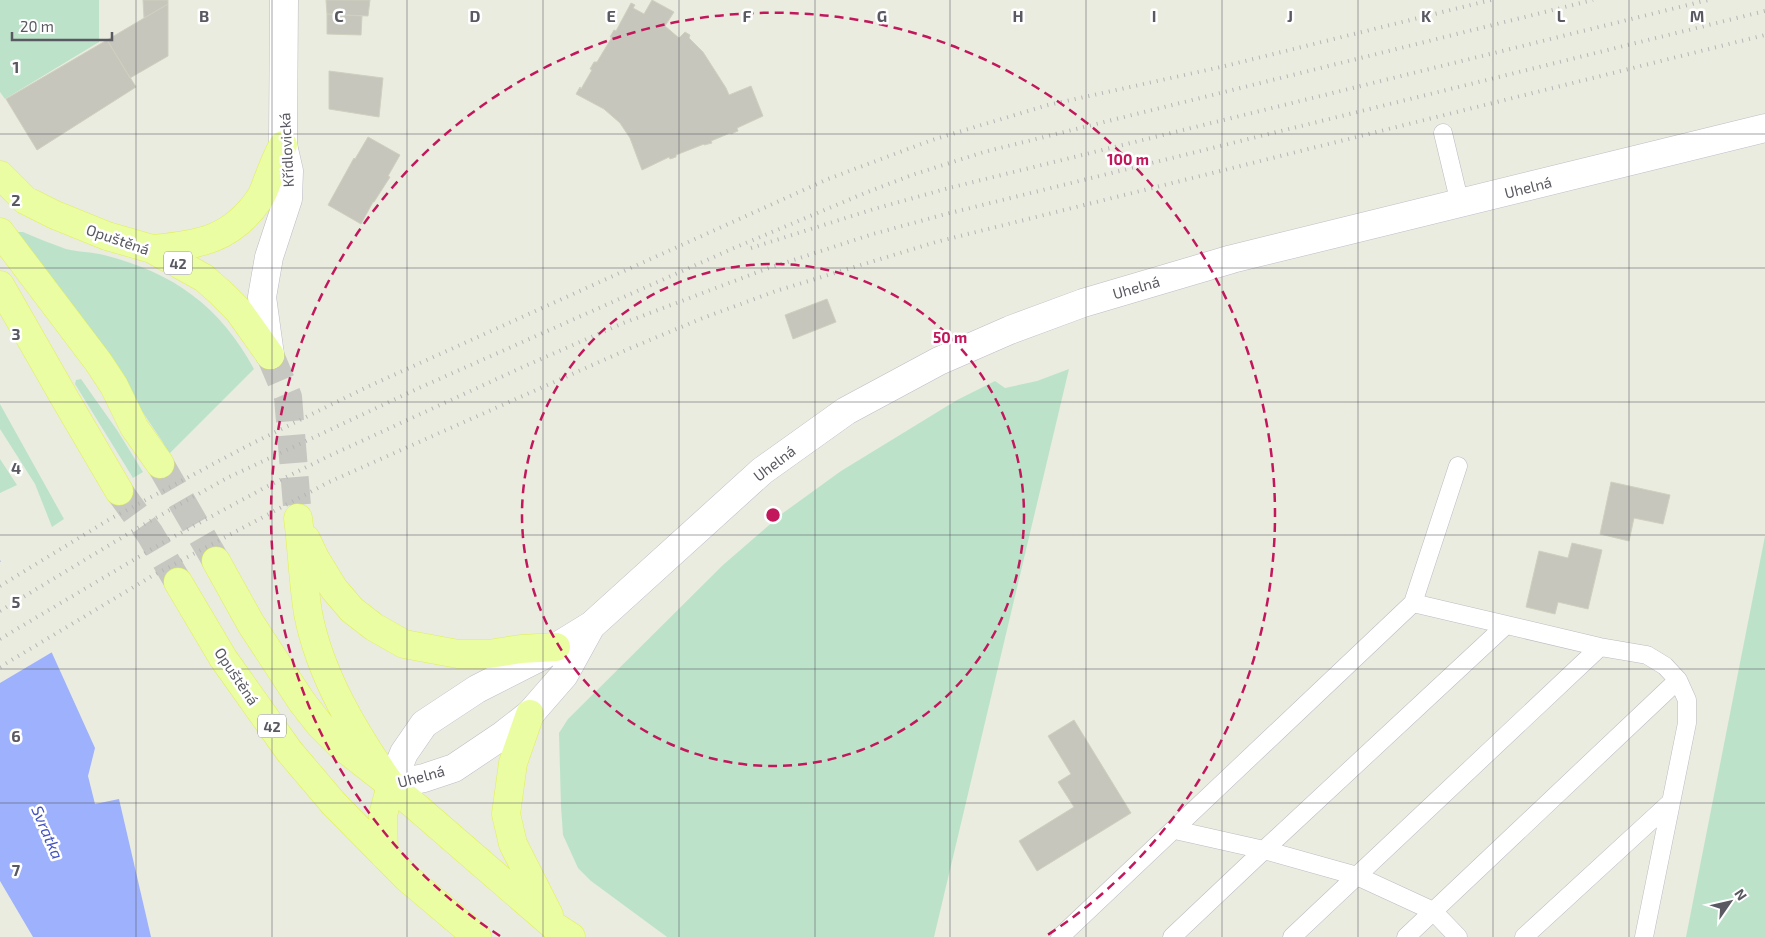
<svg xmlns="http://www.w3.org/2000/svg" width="1765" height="937" font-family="'Exo 2',sans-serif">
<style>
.green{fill:#bce3ca}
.water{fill:#9eb1fd}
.pier{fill:#eaece0}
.building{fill:#c6c6bd;stroke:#cfd0be}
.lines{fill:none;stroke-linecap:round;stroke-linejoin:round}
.primary-tunnel{stroke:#c6c7c0;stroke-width:28;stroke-dasharray:28 14;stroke-linecap:butt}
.service-casing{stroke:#bbbbc2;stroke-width:19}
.minor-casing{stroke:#bbbbc2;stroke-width:29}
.secondary-casing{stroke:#bdbdc6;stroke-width:29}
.primary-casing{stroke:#e2ee56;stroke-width:29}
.service{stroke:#fff;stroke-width:18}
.minor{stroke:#fff;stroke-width:28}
.secondary{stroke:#fff;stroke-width:28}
.primary{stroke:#ebfda3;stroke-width:28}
.rail{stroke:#b5b5b6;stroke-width:4;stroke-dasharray:1 6;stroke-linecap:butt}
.grid{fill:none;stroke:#595961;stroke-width:1;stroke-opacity:0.55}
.ring{fill:none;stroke:#c2185b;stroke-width:2.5;stroke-dasharray:9 6}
.labels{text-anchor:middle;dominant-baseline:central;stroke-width:5;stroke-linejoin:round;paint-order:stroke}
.shield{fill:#fff;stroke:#8b8b90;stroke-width:1}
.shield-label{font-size:14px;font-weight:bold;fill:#595961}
.street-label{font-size:15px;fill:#595961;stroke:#fff}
.water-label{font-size:16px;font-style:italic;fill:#4252bf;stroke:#fff}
.grid-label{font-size:16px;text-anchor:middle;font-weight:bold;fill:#595961;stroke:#fff;stroke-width:5;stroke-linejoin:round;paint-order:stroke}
.centre{fill:#c2185b;stroke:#fff;stroke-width:2.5}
.ring-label{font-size:15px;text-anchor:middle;font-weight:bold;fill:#c2185b;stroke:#fff;stroke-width:5;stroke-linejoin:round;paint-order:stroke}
</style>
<rect width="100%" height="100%" fill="#eaece0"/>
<path class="green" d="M0 0H99V42L5 99 0 92Z
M16 232H23C37 238 52 244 66 249 78 252 92 252 104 255 174 273 220 306 254 369L169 454 162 441 119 377Z
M1069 369 934 937H667L591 881 578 868 563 835 561 807 559 733 568 719 723 565 783 513 841 471 957 400 995 381 1005 388 1037 381Z
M81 379 117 430 143 472 133 478 75 384 76 380Z
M0 404 64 519 52 527 35 484 0 429Z
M0 459 17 485 0 493Z
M1765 536V937H1686Z"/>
<path class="water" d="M0 560 52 653 95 748 88 776 95 804 119 799 151 937H33L0 881Z"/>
<path class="pier" d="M3 560 54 651 0 683V562Z"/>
<path class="building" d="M143 0H168V4L144 18Z
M326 0H370L368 16 327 14Z
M652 0 674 12 665 26 679 38 685 32 690 35 689 38 703 52 726 88 729 95 751 86 763 116 737 128 738 131 731 134 730 133 711 141 712 143 704 145V144L676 155V157L670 159 669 157 642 170 630 138 620 123 604 109 576 94 580 87 581 89 592 70 590 69 594 62H597L612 37H610L614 30 616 31 631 3 635 5 633 8 644 14Z
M168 4V56L130 78 107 40Z
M327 14 362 16 361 35 327 34Z
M107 40 136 87 37 150 6 99Z
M329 71 383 78 379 117 329 109Z
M368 137 400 155 388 176 390 177 374 202H373L361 224 328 205 354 158 355 159Z
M827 299 836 322 793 339 785 315Z
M1611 482 1670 495 1663 524 1634 518 1629 541 1600 534Z
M1572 543 1602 550 1588 609 1558 602 1555 614 1526 607 1539 551 1568 558Z
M1074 720 1131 813 1037 871 1019 841 1074 807 1058 782 1071 774 1048 736Z"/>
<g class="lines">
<path class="primary-tunnel" d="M270 355 288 397 298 518
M160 464 216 561
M119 491 150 534 178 582"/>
<defs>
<path id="service" d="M1443 133 1460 204
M1413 603 1600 647 1647 655 1665 666 1678 680 1687 700V723L1644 937
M1175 830 1264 850 1357 876 1433 911 1458 937
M1060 937 1413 603 1458 466
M1172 937 1264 850 1506 625
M1292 937 1600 647
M1406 937 1678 680
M1524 937 1671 802"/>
<path id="minor" d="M270 355 262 297 269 257 288 199 289 171 283 145 284 0"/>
<path id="secondary" d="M391 785 404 753 424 724 477 689 540 657 592 625 762 471 846 411 939 361 1010 330 1083 303 1232 259 1765 128
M391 785 424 778 454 768 503 735 530 714 564 675 591 626"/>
<path id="primary" d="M0 175 25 200 55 215 107 236 152 249 204 278 221 293 238 310 270 355
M0 232 99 363 114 386 134 427 160 464
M152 249C198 245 232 240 260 198 264 192 266 184 269 177 273 166 278 155 283 145
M0 285 64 397 119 491
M298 518C302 549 303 582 308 613 320 676 355 733 391 785L383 815 384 855
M306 539 315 558 334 589 352 610 374 627 404 644 458 654H489L521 649 556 647
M216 561 251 624 302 702 320 725 340 745 391 785 554 926 571 937
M178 582 223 658 289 751 334 804 407 878 477 937
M530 714 513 763 506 814 513 844 549 915"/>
</defs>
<use href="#service" class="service-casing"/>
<use href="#minor" class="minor-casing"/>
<use href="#secondary" class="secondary-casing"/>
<use href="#primary" class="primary-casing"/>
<use href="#service" class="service"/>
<use href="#minor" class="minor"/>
<use href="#secondary" class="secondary"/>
<use href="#primary" class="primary"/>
<path class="rail" d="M751 248 874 209 949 188 1708 0
M0 586 110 519 247 446 367 387 828 179 932 140 1048 105 1221 67 1491 0
M0 611 136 529 227 478 419 388 734 248 865 193 912 175 984 152 1593 0
M0 639 162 543 266 487 329 456 525 366 621 324 766 269 873 234 946 214 1765 11
M0 667 152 576 329 482 633 347 703 318 776 291 936 242 1765 35"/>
</g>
<path class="grid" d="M136 0V937M272 0V937M407 0V937M543 0V937M679 0V937M815 0V937M950 0V937M1086 0V937M1222 0V937M1358 0V937M1493 0V937M1629 0V937M0 134H1765M0 268H1765M0 402H1765M0 535H1765M0 669H1765M0 803H1765"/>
<g class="ring">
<circle cx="773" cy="515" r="251"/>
<path d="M500 936A502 502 0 1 1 1046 936"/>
</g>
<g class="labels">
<g class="shield">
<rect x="164" y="251.5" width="28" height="23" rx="4"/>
<rect x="258" y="714.5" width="28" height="23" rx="4"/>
</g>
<g class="shield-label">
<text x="178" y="263">42</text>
<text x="272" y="726">42</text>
</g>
<g class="street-label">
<text transform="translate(286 150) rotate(-93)">Křídlovická</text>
<text transform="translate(1528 187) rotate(-14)">Uhelná</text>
<text transform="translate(118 239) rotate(19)">Opuštěná</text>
<text transform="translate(1136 287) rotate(-16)">Uhelná</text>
<text transform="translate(774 463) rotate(-37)">Uhelná</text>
<text transform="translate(237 676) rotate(56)">Opuštěná</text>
<text transform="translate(421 776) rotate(-15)">Uhelná</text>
</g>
<g class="water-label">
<text transform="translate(48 832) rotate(67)">Svratka</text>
</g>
</g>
<g class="grid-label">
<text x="204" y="22">B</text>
<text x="339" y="22">C</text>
<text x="475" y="22">D</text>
<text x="611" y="22">E</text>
<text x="747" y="22">F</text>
<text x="882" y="22">G</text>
<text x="1018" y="22">H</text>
<text x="1154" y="22">I</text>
<text x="1290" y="22">J</text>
<text x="1426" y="22">K</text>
<text x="1561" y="22">L</text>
<text x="1697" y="22">M</text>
<text x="16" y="73">1</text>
<text x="16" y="206">2</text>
<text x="16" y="340">3</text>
<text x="16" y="474">4</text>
<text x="16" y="608">5</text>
<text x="16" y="742">6</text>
<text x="16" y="876">7</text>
</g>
<circle cx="773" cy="515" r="8" class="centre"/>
<g class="ring-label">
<text x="1128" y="165">100 m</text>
<text x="950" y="343">50 m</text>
</g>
<g transform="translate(1730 902) rotate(56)" stroke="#ffffff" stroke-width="4" paint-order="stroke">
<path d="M0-4L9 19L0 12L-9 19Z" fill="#595961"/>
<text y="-8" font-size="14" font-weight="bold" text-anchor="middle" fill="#595961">N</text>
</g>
<path d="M12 32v8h100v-8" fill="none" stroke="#595961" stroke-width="2.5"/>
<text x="20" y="32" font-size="15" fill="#595961" stroke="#ffffff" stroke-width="4" paint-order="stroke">20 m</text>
</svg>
